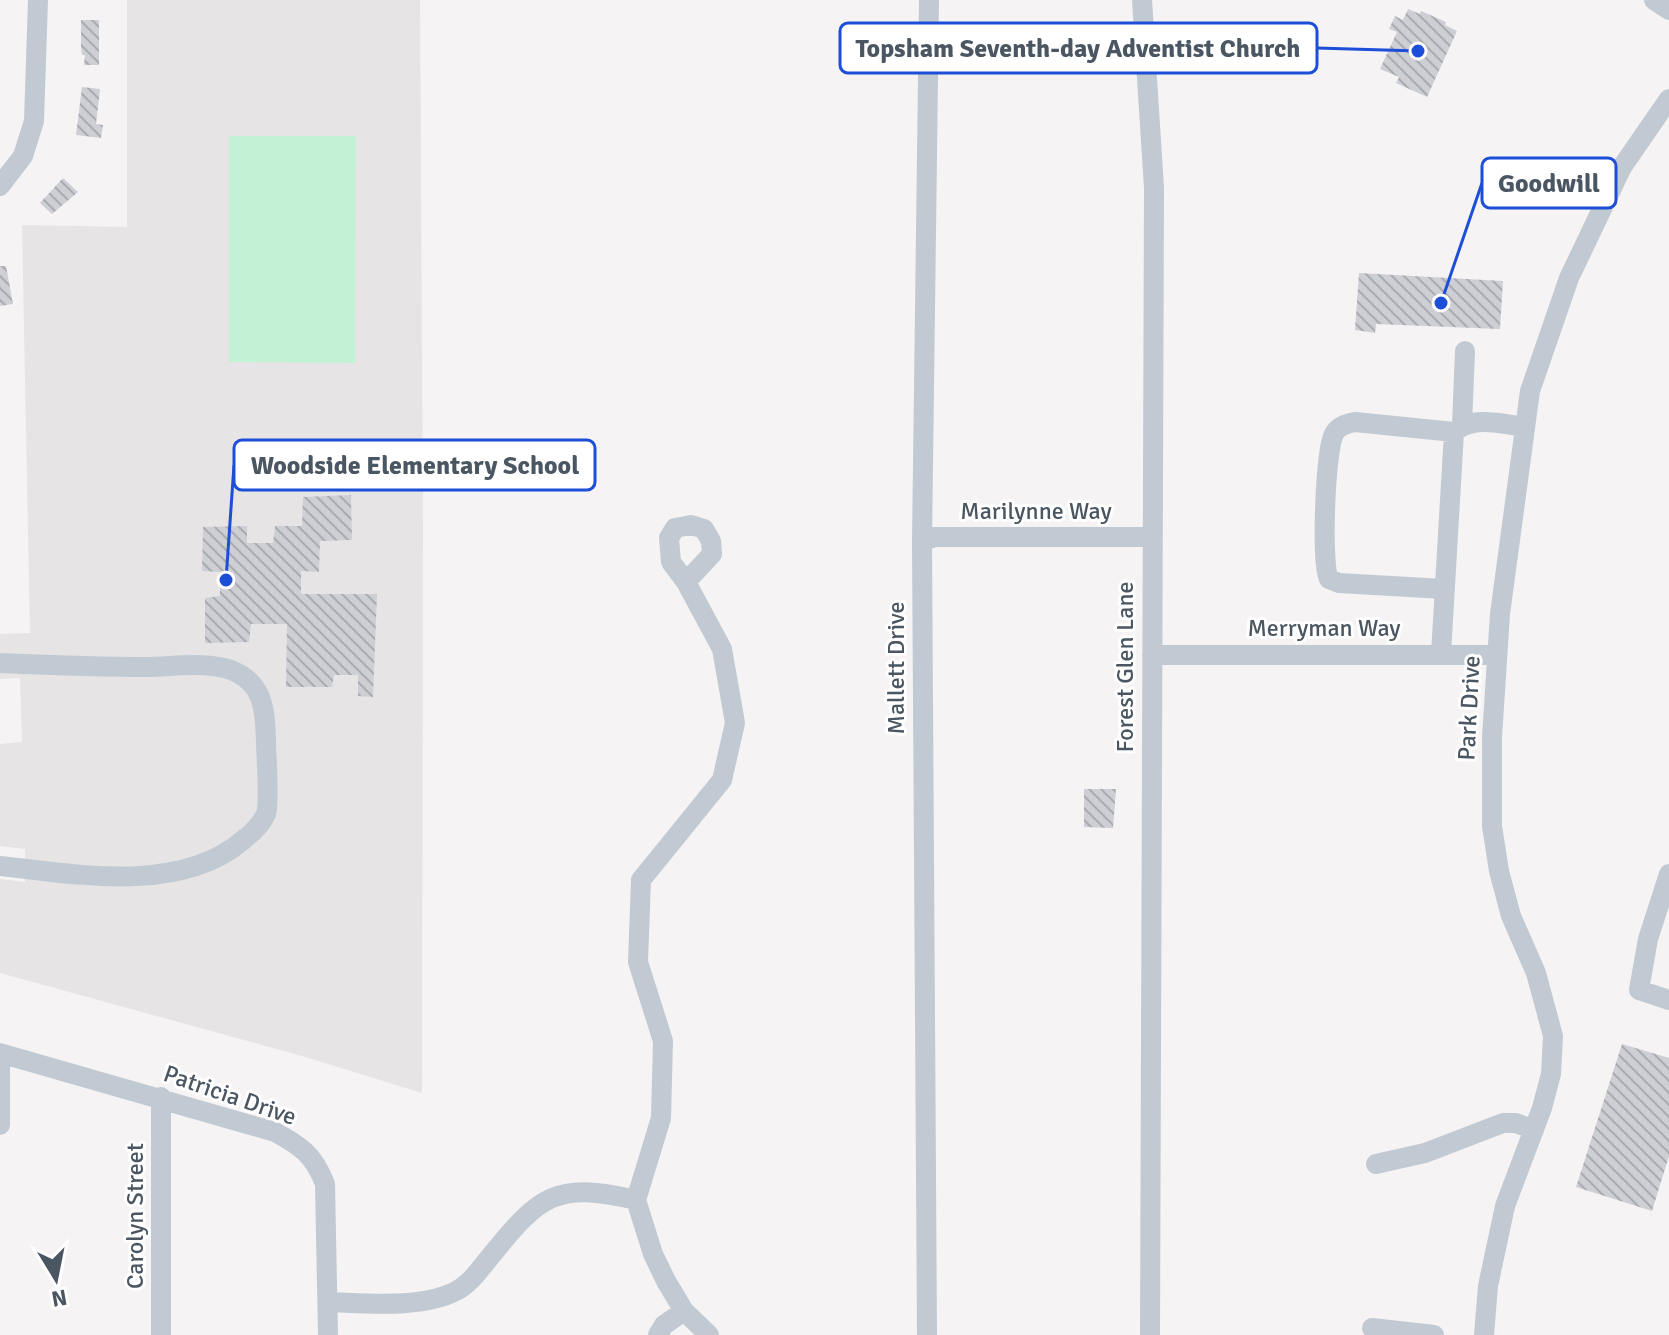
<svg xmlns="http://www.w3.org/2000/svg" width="1669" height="1335" font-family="Signika,sans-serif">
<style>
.education{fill:#e6e4e5}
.pitch{fill:#c3f1d5}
.building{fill:url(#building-back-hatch)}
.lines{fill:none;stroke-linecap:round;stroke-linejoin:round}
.minor{stroke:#c1cad2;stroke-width:20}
.labels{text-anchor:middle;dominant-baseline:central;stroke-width:6;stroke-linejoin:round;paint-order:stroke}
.street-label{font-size:24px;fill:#4a5661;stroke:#fff}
.leader{fill:none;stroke:#1d4ed8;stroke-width:3}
.callout-dot{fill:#1d4ed8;stroke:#fff;stroke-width:3}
.callout{fill:#fff;stroke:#1d4ed8;stroke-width:3}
.callout-label{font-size:26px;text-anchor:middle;font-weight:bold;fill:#4a5661}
</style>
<defs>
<pattern id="building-back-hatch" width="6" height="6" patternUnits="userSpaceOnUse" patternTransform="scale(2)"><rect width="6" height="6" fill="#cdcfd5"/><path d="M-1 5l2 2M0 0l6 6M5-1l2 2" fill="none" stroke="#a8abb0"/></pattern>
</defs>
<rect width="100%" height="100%" fill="#f5f3f3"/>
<path class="education" d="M127 0H420L423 526 422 1093 302 1056 0 973V879L25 882V849L0 846V744L22 742 20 678 0 679V634L30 633 22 225 127 227Z"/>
<path class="pitch" d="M229 136H356L355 363 229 362Z"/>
<path class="building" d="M1408 9 1420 14 1421 11 1446 22 1445 25 1457 31 1427 97 1396 83 1399 77 1380 69 1397 32 1389 29 1395 16 1403 20Z
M81 20H99V65H84L85 55H82L81 47Z
M82 87 100 89 96 124 103 125 101 138 76 135Z
M63 178 78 192 52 214 40 203Z
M0 266H6L13 304 0 306Z
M1359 273 1503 281 1500 329 1376 324 1375 333 1355 330Z
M351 495 352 540 320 541 319 572 301 571V594H377L373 697 358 696V675H334L332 687H286L287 624H251L249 642 205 643V598L220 596V572L202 571 203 527 247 526V543H273L275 526H302L303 497Z
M1084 789H1116L1113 828 1084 827Z
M1622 1044 1669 1058V1156L1652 1211 1576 1187Z"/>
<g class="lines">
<path class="minor" d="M1142 0 1154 188 1150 1335
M1654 0 1669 10
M0 186 23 156 34 121 38 0
M1462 425 1465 351
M922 542 934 537H1152
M686 582 712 554 711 541 704 529 691 525 675 528 669 538 671 562 686 582 722 649 735 723 722 780 641 880 638 962 663 1041 661 1118 636 1200 653 1254 666 1281 684 1311 709 1335
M1444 589 1339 583 1329 579C1321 564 1325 451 1334 434 1338 426 1346 424 1355 422L1454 432
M1441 654 1454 432C1473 415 1502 424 1525 427
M1152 655H1497
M0 663C49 665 98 667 146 667 173 667 206 661 231 670 264 683 265 710 266 741 266 756 270 802 266 814 261 825 251 834 242 841 179 894 75 874 0 866
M1669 874 1648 939 1639 990 1669 1000
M0 1053 275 1132C301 1146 314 1155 325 1184L328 1335
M0 1125V1053
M1376 1164 1425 1153 1503 1123H1516L1534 1130
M328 1302C365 1303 422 1309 456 1291 470 1284 480 1269 490 1257 540 1195 556 1181 636 1200
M1372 1328 1434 1335
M161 1335V1097
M658 1335 664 1325 684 1311
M927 1335 922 542 929 0
M1484 1335 1488 1286 1505 1206 1542 1108 1551 1074 1553 1036 1536 973 1511 916 1499 871 1492 826V737L1500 614 1530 391 1569 278 1622 167 1669 99"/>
</g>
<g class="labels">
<g class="street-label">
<text x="1036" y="511">Marilynne Way</text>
<text x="1324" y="628">Merryman Way</text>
<text transform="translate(1125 667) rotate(-90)">Forest Glen Lane</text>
<text transform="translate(896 668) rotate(-90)">Mallett Drive</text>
<text transform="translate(1469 708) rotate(-87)">Park Drive</text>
<text transform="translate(230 1095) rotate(19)">Patricia Drive</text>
<text transform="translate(135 1216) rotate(-90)">Carolyn Street</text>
</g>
</g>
<path class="leader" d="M1418 51L1317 48M1441 303L1482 183M226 580L234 465"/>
<g class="callout-dot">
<circle cx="1418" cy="51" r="8"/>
<circle cx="1441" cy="303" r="8"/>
<circle cx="226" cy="580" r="8"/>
</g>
<g class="callout">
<rect x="840" y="23" width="477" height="50" rx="8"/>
<rect x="1482" y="158" width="134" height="50" rx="8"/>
<rect x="234" y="440" width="361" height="50" rx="8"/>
</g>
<g class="callout-label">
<text x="1078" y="57">Topsham Seventh-day Adventist Church</text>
<text x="1549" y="192">Goodwill</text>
<text x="415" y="474">Woodside Elementary School</text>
</g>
<g transform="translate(56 1279) rotate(170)" stroke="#ffffff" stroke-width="6" paint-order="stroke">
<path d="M0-6L14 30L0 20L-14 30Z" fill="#4a5661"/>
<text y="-12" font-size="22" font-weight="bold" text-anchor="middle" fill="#4a5661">N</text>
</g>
</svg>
